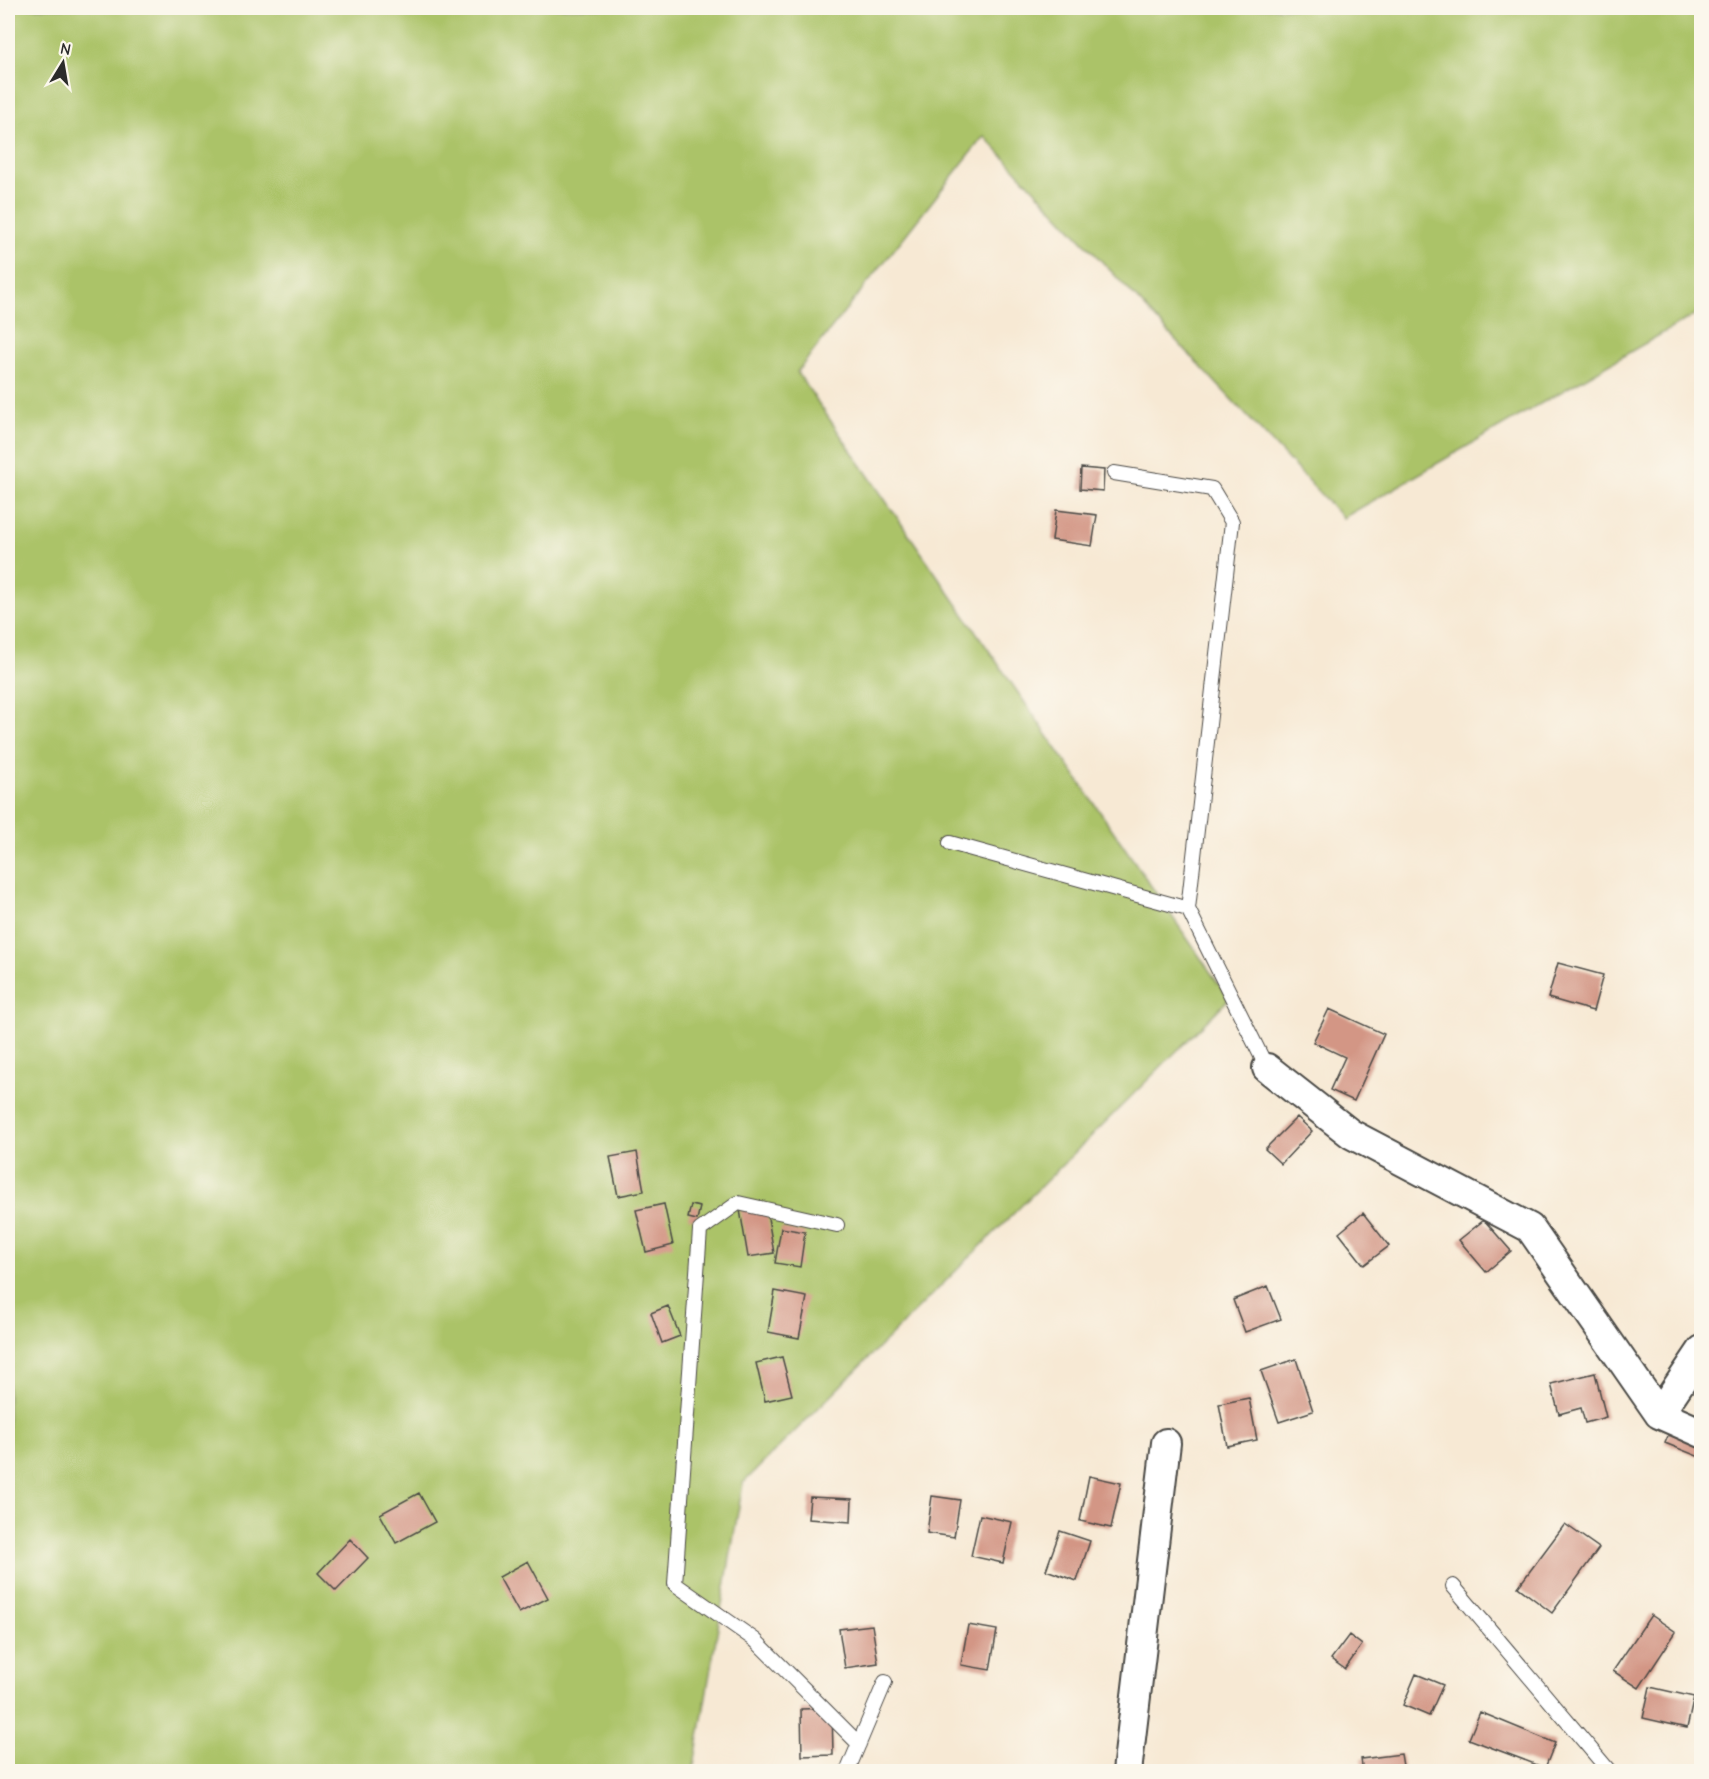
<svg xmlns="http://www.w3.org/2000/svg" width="1709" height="1779" font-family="'Comic Neue',sans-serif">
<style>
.green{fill:#abc368;stroke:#6b774a;stroke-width:1.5}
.building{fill:#d39685}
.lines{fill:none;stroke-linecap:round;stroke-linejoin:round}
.lane-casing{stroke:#4a4844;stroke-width:16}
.street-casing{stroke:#4a4844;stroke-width:32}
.lane{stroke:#fff;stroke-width:14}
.street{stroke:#fff;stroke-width:28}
</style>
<rect width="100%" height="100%" fill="#fbf7ec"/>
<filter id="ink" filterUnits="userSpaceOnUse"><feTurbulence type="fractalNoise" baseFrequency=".0167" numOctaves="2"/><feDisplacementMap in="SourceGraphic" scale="12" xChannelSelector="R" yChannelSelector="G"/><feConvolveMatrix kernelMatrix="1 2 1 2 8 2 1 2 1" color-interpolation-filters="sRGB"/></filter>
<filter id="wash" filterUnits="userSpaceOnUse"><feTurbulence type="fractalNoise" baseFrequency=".008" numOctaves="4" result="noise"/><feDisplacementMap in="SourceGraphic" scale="24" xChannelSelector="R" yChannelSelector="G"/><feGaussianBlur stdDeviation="1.35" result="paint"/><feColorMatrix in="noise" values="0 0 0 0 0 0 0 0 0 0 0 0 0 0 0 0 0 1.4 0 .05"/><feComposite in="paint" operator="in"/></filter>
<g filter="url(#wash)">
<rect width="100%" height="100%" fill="#f7e9d4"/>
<path class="green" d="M8 8H1701V311L1343 518 984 136 797 372 1229 999 743 1483 693 1771 8 1772Z"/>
<g id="blocks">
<path class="building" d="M1081 468 1104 470 1103 491 1080 489Z
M1056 510 1097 515 1092 546 1052 540Z
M1558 963 1603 975 1593 1011 1548 998Z
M1329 1009 1384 1034 1354 1101 1330 1090 1345 1057 1313 1042Z
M1297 1117 1312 1131 1281 1164 1265 1149Z
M637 1152 644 1191 618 1196 610 1157Z
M664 1204 673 1245 646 1252 636 1210Z
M691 1205 700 1207 697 1220 688 1218Z
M766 1206 774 1253 748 1257 740 1210Z
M1363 1213 1389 1246 1364 1265 1339 1233Z
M1484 1220 1511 1251 1486 1272 1459 1240Z
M781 1228 805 1232 800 1267 775 1263Z
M1268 1286 1281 1319 1245 1332 1233 1300Z
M775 1291 807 1297 799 1338 768 1332Z
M668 1306 680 1336 662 1343 651 1313Z
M782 1357 792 1395 765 1401 756 1363Z
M1296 1359 1313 1411 1279 1422 1261 1371Z
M1595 1373 1606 1417 1585 1423 1581 1408 1559 1414 1551 1384Z
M1249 1398 1257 1440 1227 1446 1219 1404Z
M1673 1424 1702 1435V1458L1665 1443Z
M1089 1476 1121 1483 1111 1528 1080 1521Z
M419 1493 435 1522 396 1543 380 1514Z
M932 1496 960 1500 954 1537 927 1533Z
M810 1497 852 1499 851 1522 808 1519Z
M980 1515 1012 1522 1003 1563 971 1556Z
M1565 1524 1599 1548 1552 1613 1518 1587Z
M1060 1531 1090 1541 1077 1581 1046 1570Z
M350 1539 368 1558 336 1591 318 1573Z
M528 1561 548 1598 519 1613 499 1577Z
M1651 1615 1676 1632 1639 1688 1613 1671Z
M872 1625 878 1663 845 1668 839 1629Z
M968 1625 997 1630 990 1670 961 1665Z
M1349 1635 1362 1645 1345 1669 1331 1659Z
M1416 1674 1443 1685 1429 1716 1403 1705Z
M1650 1687 1694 1697 1687 1728 1643 1718Z
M832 1708 833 1755 802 1756 801 1709Z
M1480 1712 1555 1743 1545 1768 1469 1739Z
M1401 1754 1404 1772H1363L1361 1759Z"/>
</g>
</g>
<g filter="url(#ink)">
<use href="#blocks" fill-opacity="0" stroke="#4a4844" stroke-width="1.5"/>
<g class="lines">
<defs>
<path id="lane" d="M1114 473 1212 489 1232 522 1188 909
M950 843 1188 909 1267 1068
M837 1225 738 1203 700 1230 675 1584 755 1640 859 1744
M1453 1586 1610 1772
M847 1772 885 1682"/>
<path id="street" d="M1267 1068 1351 1134 1530 1228 1659 1414 1702 1433
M1659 1414 1702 1350
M1127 1772 1166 1443"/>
</defs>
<use href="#lane" class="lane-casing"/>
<use href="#street" class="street-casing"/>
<use href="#lane" class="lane"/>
<use href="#street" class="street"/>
</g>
</g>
<rect width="1709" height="1779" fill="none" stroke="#fbf7ec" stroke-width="30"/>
<g transform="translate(63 63) rotate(11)" stroke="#fbf7ec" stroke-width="4.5" paint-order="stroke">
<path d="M0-4.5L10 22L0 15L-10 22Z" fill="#2b2b2b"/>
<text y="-9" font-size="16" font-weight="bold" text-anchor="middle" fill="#2b2b2b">N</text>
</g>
</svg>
